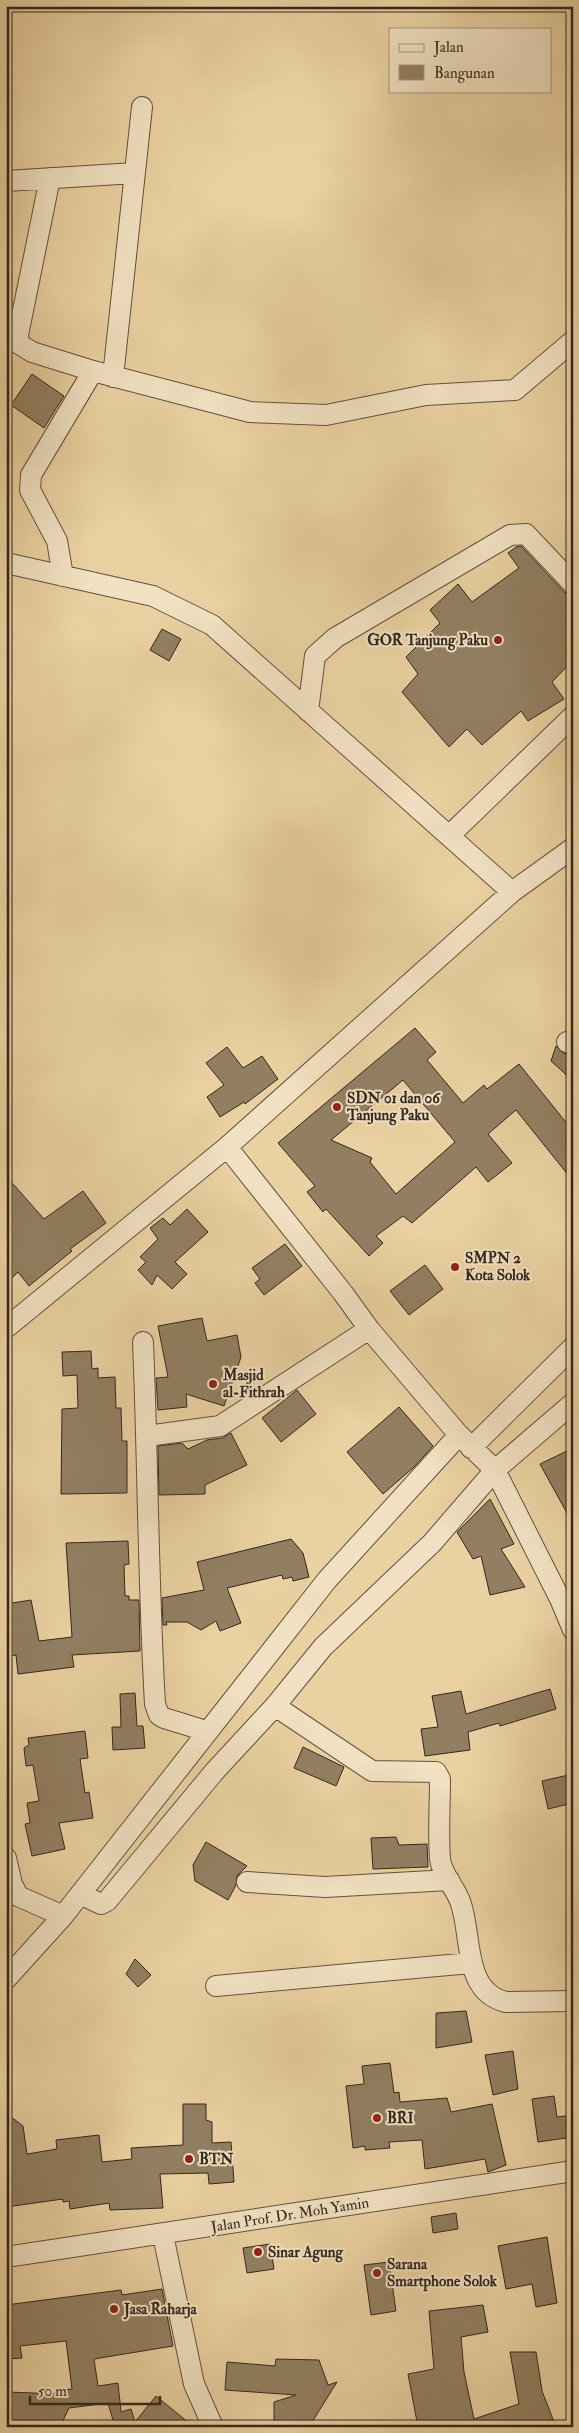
<svg xmlns="http://www.w3.org/2000/svg" width="579" height="2433" font-family="'IM FELL Double Pica',serif">
<style>
.building{fill:#927f62;stroke:#32271e;fill-rule:evenodd}
.lines{fill:none;stroke-linecap:round;stroke-linejoin:round}
.minor-casing{stroke:#60523f;stroke-width:22}
.minor{stroke:#f1e1c2;stroke-width:20}
.poi-dot{fill:#8f2418;stroke:#f1e1c2;stroke-width:2}
.labels{text-anchor:middle;dominant-baseline:central;stroke-width:4;stroke-linejoin:round;paint-order:stroke}
.poi-label{font-size:15px;font-weight:bold;fill:#32271e;stroke:#f1e1c2;text-anchor:start}
.street-label{font-size:15px;fill:#32271e;stroke:#f1e1c2}
</style>
<rect width="100%" height="100%" fill="#ead1a1"/>
<filter id="stains"><feTurbulence type="fractalNoise" baseFrequency=".004" numOctaves="4"/><feColorMatrix values="0 0 0 0 .2 0 0 0 0 .09 0 0 0 0 .02 0 0 0 .5 -.17"/></filter>
<radialGradient id="worn" r=".72"><stop offset=".6" stop-color="#630" stop-opacity="0"/><stop offset="1" stop-color="#630" stop-opacity=".3"/></radialGradient>
<path class="building" d="M32 374 64 396 44 428 11 405Z
M521 546 564 592 573 597V660L552 682 564 699 528 721 521 711 482 745 467 729 449 747 402 692 418 674 406 657 440 623 430 610 458 584 472 602 519 568 508 553 516 547Z
M162 629 181 639 169 661 150 650Z
M415 1028 436 1052 427 1060 463 1103 484 1085 487 1089 519 1064 573 1131V1181L516 1110 488 1134 512 1163 488 1182 476 1167 412 1223 403 1216 376 1236 383 1243 369 1256 326 1209 323 1212 307 1192 315 1186 278 1143ZM403 1080 455 1142 396 1194 370 1162 372 1158 331 1140Z
M556 1046 563 1053 573 1056V1081L551 1061Z
M227 1047 243 1068 262 1056 278 1079 245 1104 244 1102 220 1117 207 1097 224 1085 206 1063Z
M6 1176 44 1219 83 1191 106 1223 70 1249 72 1251 29 1286 18 1272 6 1284Z
M187 1209 208 1232 175 1262 187 1274 172 1289 157 1275 152 1285 138 1270 146 1262 140 1257 158 1239 150 1228 163 1218 170 1225Z
M285 1244 302 1266 264 1295 255 1283 260 1279 252 1268Z
M425 1265 443 1289 409 1315 390 1291Z
M202 1318 207 1341 237 1335 241 1357 224 1406 186 1394 187 1407 158 1410 156 1378 168 1377 158 1326Z
M91 1351 92 1369 98 1368V1378L115 1377 116 1408H121L122 1441H127V1493L61 1494 62 1409 78 1408 77 1375 63 1376 62 1352Z
M297 1390 316 1414 281 1442 262 1418Z
M399 1407 433 1446 414 1467 383 1494 347 1452Z
M231 1433 247 1465 205 1485V1494L159 1495 158 1446 182 1443 188 1449 207 1440 222 1438Z
M573 1448V1524L540 1464Z
M490 1499 514 1544 501 1549 525 1587 490 1595 481 1556 473 1559 457 1532Z
M291 1539 303 1553 309 1577 293 1581 292 1577 283 1579 282 1575 227 1588 241 1623 220 1631 216 1621 201 1630 187 1622H166L167 1625H163L162 1598 204 1590 197 1562Z
M128 1541 129 1564 124 1565 125 1596H129V1600H139L140 1651 72 1655 74 1667 18 1674 16 1655 6 1657V1604L31 1600 39 1641 72 1637 66 1543Z
M550 1689 556 1709 500 1726 499 1723 468 1732 470 1750 425 1756 421 1729 438 1727 432 1696 461 1691 466 1714Z
M135 1693 137 1726H143L145 1748 113 1750 112 1727H121L120 1694Z
M85 1731 88 1758 80 1759 85 1793 89 1792 93 1818 59 1823 65 1849 32 1856 25 1824 30 1823 27 1803 39 1801 33 1765 26 1766 24 1748 29 1745 28 1738Z
M303 1747 344 1767 336 1786 294 1768Z
M573 1774V1803L548 1809 542 1781Z
M396 1837 399 1845 427 1844 428 1867 373 1869 371 1838Z
M206 1842 247 1866 237 1876 236 1885 228 1900 195 1881 193 1865Z
M135 1959 151 1975 138 1987 126 1974Z
M466 2011 472 2042 436 2048V2013Z
M513 2051 518 2089 493 2095 485 2055Z
M390 2063 394 2093 399 2092 400 2102 447 2098 451 2112 492 2104 506 2165 488 2172 485 2159 425 2169 422 2140 389 2142 390 2148 365 2150V2146L353 2148 346 2086 364 2084 362 2066Z
M554 2096 557 2117 573 2115V2137L538 2142 532 2099Z
M183 2104H206V2120L212 2122V2143L231 2142 234 2182 209 2184 208 2173 160 2174 163 2208 110 2210 109 2203 70 2209 69 2201 63 2202V2199L6 2207V2113L23 2126 27 2154 57 2149 56 2140 99 2135 102 2162 132 2159 131 2148 183 2145Z
M456 2213 458 2229 433 2233 431 2217Z
M547 2237 557 2303 536 2307 532 2284 506 2289 498 2246Z
M270 2244 274 2269 247 2273 243 2248Z
M389 2262 396 2311 371 2315 364 2265Z
M162 2289 173 2346 94 2359 98 2386 118 2383 121 2412 131 2409 135 2422 156 2396 194 2427H115L108 2403 69 2408 60 2427H6V2392L62 2394V2390L72 2389 66 2341 20 2346 22 2358 6 2359V2305L121 2290 122 2295Z
M483 2305 488 2332 461 2337 464 2372 474 2419 519 2404 510 2352H536L542 2391 556 2427H418L408 2374 434 2369 429 2311Z
M276 2359 319 2360 328 2385 337 2382 309 2427H274V2402L296 2395 225 2390 227 2362 275 2366Z"/>
<g class="lines">
<defs>
<path id="minor" d="M50 178 18 335 19 344 32 352 93 371 250 412 326 415 426 395 515 390 573 341
M6 181 135 173
M113 377 142 107
M6 563 153 596 212 625 512 892
M63 576 57 541 30 490 31 475 93 371
M308 711 315 656 335 638 510 535 526 534 573 584
M449 836 573 716
M567 1042 573 1044
M227 1147 343 1293 369 1329 459 1435 495 1470 560 1599 573 1630
M6 1328 227 1147 512 892 573 848
M143 1342C148 1462 148 1583 155 1704L159 1715 164 1718 206 1731
M147 1436 220 1426 369 1329
M471 1448 573 1347
M275 1706 372 1771 436 1772 440 1779C440 1805 438 1833 440 1859 442 1876 457 1889 461 1904 472 1936 463 1992 506 2002L573 2001
M6 1858 12 1884 18 1896 63 1916
M247 1882 325 1887 449 1880
M80 1894 101 1904 107 1901 214 1772 275 1706 323 1647 432 1543 495 1470 573 1403
M6 1979 63 1916 327 1580 459 1435
M216 1986 471 1963
M163 2235 194 2384 213 2427
M6 2257 573 2171"/>
</defs>
<use href="#minor" class="minor-casing"/>
<use href="#minor" class="minor"/>
</g>
<g class="poi-dot">
<circle cx="498" cy="640" r="5"/>
<circle cx="337" cy="1107" r="5"/>
<circle cx="455" cy="1267" r="5"/>
<circle cx="213" cy="1384" r="5"/>
<circle cx="377" cy="2118" r="5"/>
<circle cx="189" cy="2159" r="5"/>
<circle cx="258" cy="2252" r="5"/>
<circle cx="377" cy="2273" r="5"/>
<circle cx="114" cy="2309" r="5"/>
</g>
<g class="labels">
<g class="poi-label">
<text x="488" y="640" text-anchor="end">GOR Tanjung Paku</text>
<text x="347" y="1098">SDN 01 dan 06<tspan x="347" dy="17">Tanjung Paku</tspan></text>
<text x="465" y="1258">SMPN 2<tspan x="465" dy="17">Kota Solok</tspan></text>
<text x="223" y="1375">Masjid<tspan x="223" dy="17">al-Fithrah</tspan></text>
<text x="387" y="2118">BRI</text>
<text x="199" y="2159">BTN</text>
<text x="268" y="2252">Sinar Agung</text>
<text x="387" y="2264">Sarana<tspan x="387" dy="17">Smartphone Solok</tspan></text>
<text x="124" y="2309">Jasa Raharja</text>
</g>
<g class="street-label">
<text transform="translate(290 2215) rotate(-9)">Jalan Prof. Dr. Moh Yamin</text>
</g>
</g>
<rect width="579" height="2433" fill="none" stroke="#ead1a1" stroke-width="25"/>
<rect x="8" y="8" width="564" height="2418" fill="none" stroke="#32271e" stroke-width="2.5"/>
<rect x="12" y="12" width="554" height="2408" fill="none" stroke="#32271e"/>
<rect x="389" y="28" width="162" height="65" fill="#f1e1c2" stroke="#a59780"/>
<rect x="399" y="44" width="25" height="8" fill="#f1e1c2" stroke="#a59780"/>
<text x="434" y="52" font-size="15" fill="#32271e">Jalan</text>
<rect x="399" y="65" width="25" height="15" fill="#927f62" stroke="#a59780"/>
<text x="434" y="78" font-size="15" fill="#32271e">Bangunan</text>
<path d="M30 2396v8h130v-8" fill="none" stroke="#32271e" stroke-width="2.5"/>
<text x="38" y="2396" font-size="15" fill="#32271e" stroke="#f1e1c2" stroke-width="4" paint-order="stroke">50 m</text>
<rect width="100%" height="100%" filter="url(#stains)"/>
<rect width="100%" height="100%" fill="url(#worn)"/>
</svg>
